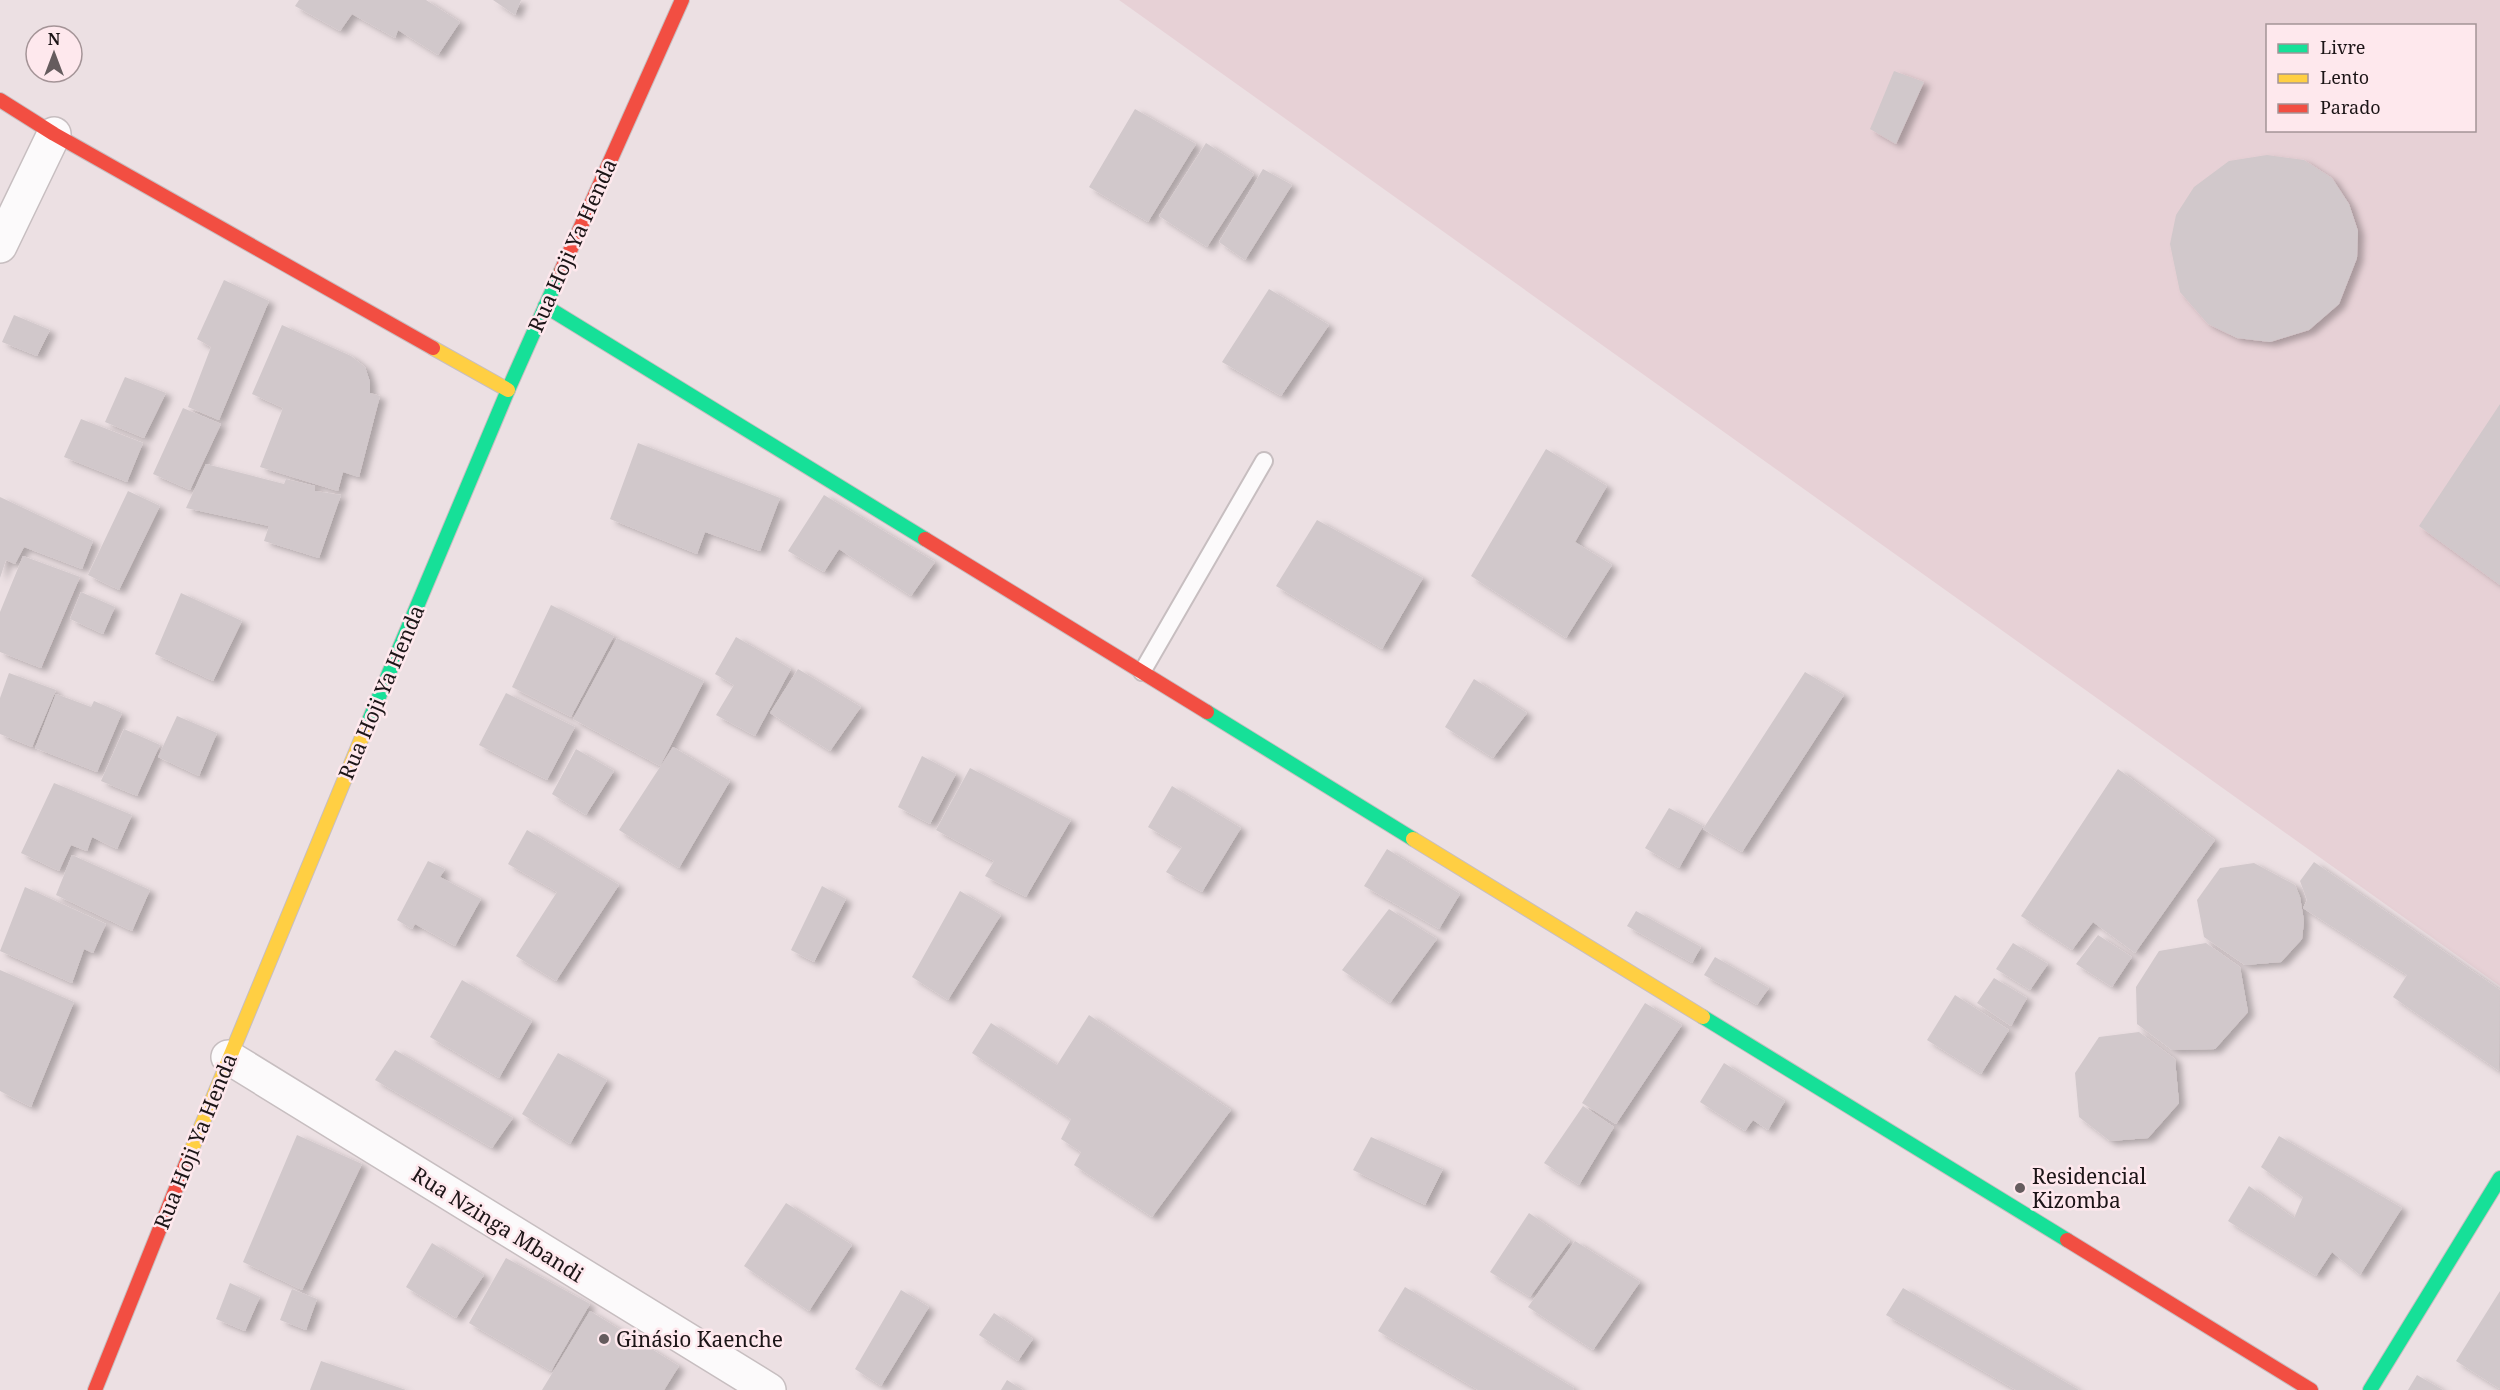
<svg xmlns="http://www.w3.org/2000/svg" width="2500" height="1390" font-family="'Noto Serif',serif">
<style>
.built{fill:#e7d1d6;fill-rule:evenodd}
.building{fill:#d1c8cb;filter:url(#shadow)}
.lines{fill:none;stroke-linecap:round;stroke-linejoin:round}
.lane-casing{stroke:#c7bec0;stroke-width:20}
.street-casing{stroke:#c7bec0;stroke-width:36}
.fast-casing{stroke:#c7bec0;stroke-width:16}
.slow-casing{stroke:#c7bec0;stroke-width:16}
.jam-casing{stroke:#c7bec0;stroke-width:16}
.lane{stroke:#fcfafb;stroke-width:16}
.street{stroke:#fcfafb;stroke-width:33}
.fast{stroke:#16e098;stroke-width:14}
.slow{stroke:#ffcf43;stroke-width:14}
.jam{stroke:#f24e42;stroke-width:14}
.poi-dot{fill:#655c5e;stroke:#fee8ed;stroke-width:2}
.labels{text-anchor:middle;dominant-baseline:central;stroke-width:5;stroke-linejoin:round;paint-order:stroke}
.street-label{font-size:21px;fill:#1c1517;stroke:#fee8ed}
.poi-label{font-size:21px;fill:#1c1517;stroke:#fee8ed;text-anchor:start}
</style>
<defs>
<filter id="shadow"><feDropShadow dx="6" dy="4" stdDeviation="3" flood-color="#0004"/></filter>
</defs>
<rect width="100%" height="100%" fill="#ece0e3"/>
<path class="built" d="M1119 0H2500V986ZM2268 26H2474V130H2268Z"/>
<path class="building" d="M299 0H426L460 22 438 55 398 30 395 38 352 14 340 31 295 6Z
M493 0H521L515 15Z
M1894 71 1924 82 1896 144 1870 129Z
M1135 109 1196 144 1148 222 1089 187Z
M1206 143 1254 174 1207 247 1159 216Z
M2267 155 2304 160 2332 178 2349 204 2358 231 2357 258 2339 304 2309 330 2270 342 2237 338 2208 324 2180 292 2170 244 2176 215 2194 187 2229 161Z
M1263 169 1292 185 1245 260 1219 242Z
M224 280 269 301 219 420 188 407 211 347 197 339Z
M1269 289 1329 325 1281 396 1222 362Z
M14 315 50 330 37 356 2 342Z
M282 325 351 356 365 367 370 382V393L380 396 359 477 343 472 338 491 260 467 283 408 252 394Z
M125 377 166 393 144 438 105 422Z
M2500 404V585L2419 526Z
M183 408 221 424 190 490 153 474Z
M81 419 143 443 127 482 64 457Z
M638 443 780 498 760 551 705 532 697 554 610 519Z
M1546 449 1607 486 1575 542 1612 565 1566 638 1471 576Z
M206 464 284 484 286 479 315 486V491L341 495 319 558 264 541 269 526 186 508Z
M128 491 160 506 119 590 88 575Z
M824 495 935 562 911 596 839 549 824 572 788 551Z
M0 497 93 541 82 569 24 547 15 564 6 560 0 578Z
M1317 520 1423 578 1382 649 1276 586Z
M23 556 80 577 41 668 0 652V612Z
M81 592 115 607 103 634 70 619Z
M181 593 242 621 213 681 155 654Z
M551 605 614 636 571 717 512 687Z
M736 637 791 669 755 736 716 715 734 685 715 674Z
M617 638 704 681 660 766 573 719Z
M798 669 861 707 830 751 770 713Z
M1805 672 1844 695 1742 852 1703 829Z
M9 673 56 690 32 747 0 734V698Z
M1474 679 1527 713 1493 758 1445 727Z
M506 693 575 727 547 780 479 745Z
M56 694 91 707 94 701 122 713 97 772 35 748Z
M177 716 217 733 199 776 158 757Z
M124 729 160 745 137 796 101 781Z
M673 747 730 781 679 868 619 830Z
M576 749 614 771 586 815 552 794Z
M922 756 956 774 930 824 898 807Z
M970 768 1071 820 1026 897 985 876 994 861 936 830Z
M2118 769 2215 840 2135 953 2093 922 2072 950 2021 916Z
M54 783 132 815 117 849 92 837 87 851 71 845 59 871 21 853Z
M1172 786 1241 828 1202 892 1166 872 1182 847 1148 827Z
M1669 808 1703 826 1679 868 1645 848Z
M527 830 619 885 556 981 516 956 557 892 508 864Z
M1387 849 1460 894 1439 929 1364 886Z
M72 855 150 890 132 931 56 895Z
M428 861 445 869 440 877 481 899 455 946 415 924 412 929 397 920Z
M2314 862 2500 990 2499 1071 2393 997 2407 975 2303 908 2307 900 2300 881Z
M2254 863 2295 885 2300 897 2304 921 2302 939 2281 962 2245 965 2204 937 2197 900 2220 868Z
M822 886 846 899 814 962 791 950Z
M25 887 106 924 93 953 84 949 72 983 0 951Z
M960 891 1001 915 948 1000 912 977Z
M1389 909 1437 939 1390 1003 1342 970Z
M1636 911 1701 947 1692 963 1627 926Z
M2098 935 2132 957 2112 987 2076 964Z
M2013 943 2048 964 2030 990 1996 969Z
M2206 943 2240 967 2248 1012 2215 1049 2172 1050 2137 1024 2136 987 2159 951Z
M1715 957 1769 988 1757 1005 1704 975Z
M0 970 74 1002 31 1107 0 1091Z
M1994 978 2027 998 2011 1026 1977 1003Z
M462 980 532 1021 499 1078 430 1037Z
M1955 995 2009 1030 1981 1074 1927 1040Z
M1645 1003 1682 1025 1616 1124 1582 1103Z
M1089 1015 1231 1110 1152 1217 1074 1165 1081 1152 1061 1139 1071 1119 972 1053 991 1023 1057 1065Z
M2139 1032 2175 1059 2179 1103 2148 1138 2110 1141 2079 1117 2075 1073 2099 1037Z
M395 1050 513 1118 492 1148 375 1080Z
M558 1053 607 1080 570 1144 522 1114Z
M1724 1063 1785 1101 1768 1130 1753 1120 1745 1131 1700 1102Z
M1583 1106 1614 1127 1579 1185 1544 1163Z
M297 1135 362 1164 302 1290 243 1262Z
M2279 1136 2402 1208 2360 1275 2332 1252 2316 1276 2228 1221 2249 1186 2294 1218 2303 1197 2261 1167Z
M1371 1137 1443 1169 1425 1205 1353 1170Z
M786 1203 852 1245 809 1311 744 1266Z
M1529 1213 1570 1241 1530 1297 1490 1272Z
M1575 1241 1640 1282 1593 1350 1528 1307Z
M432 1243 484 1275 456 1318 406 1287Z
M506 1258 590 1304 551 1371 469 1323Z
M230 1283 260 1297 245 1331 216 1319Z
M1405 1287 1574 1388 1573 1390H1478L1378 1331Z
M1903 1288 2079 1390H2016L1886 1315Z
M292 1289 317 1299 306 1330 280 1320Z
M901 1290 929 1307 881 1386 855 1369Z
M2500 1291V1389L2456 1361Z
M590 1311 679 1366 664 1390H542Z
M994 1313 1033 1339 1018 1361 979 1335Z
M321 1361 406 1390H310Z
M2417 1375 2443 1390H2408Z
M1007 1380 1023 1390H1001Z"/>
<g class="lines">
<defs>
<path id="lane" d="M1142 672 1264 461"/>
<path id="street" d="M0 246 54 134
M228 1057 769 1390"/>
<path id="fast" d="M545 306 925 539
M1207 712 1413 839
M365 730 508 390 561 271
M1703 1017 2067 1240
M2370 1390 2500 1178"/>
<path id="slow" d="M433 348 508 390
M1413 839 1703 1017
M189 1156 365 730"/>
<path id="jam" d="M0 100 54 134 433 348
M561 271 682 0
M925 539 1207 712
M2067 1240 2311 1390
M95 1390 189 1156"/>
</defs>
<use href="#lane" class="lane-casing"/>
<use href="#street" class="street-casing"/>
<use href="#fast" class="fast-casing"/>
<use href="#slow" class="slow-casing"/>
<use href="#jam" class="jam-casing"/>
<use href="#lane" class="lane"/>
<use href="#street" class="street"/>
<use href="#fast" class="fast"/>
<use href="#slow" class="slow"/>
<use href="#jam" class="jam"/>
</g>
<g class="poi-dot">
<circle cx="2020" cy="1188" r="6"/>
<circle cx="604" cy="1339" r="6"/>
</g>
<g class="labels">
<g class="street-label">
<text transform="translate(572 245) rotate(-66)">Rua Hoji Ya Henda</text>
<text transform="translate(381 692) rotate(-67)">Rua Hoji Ya Henda</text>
<text transform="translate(195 1141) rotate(-68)">Rua Hoji Ya Henda</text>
<text transform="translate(498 1224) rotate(32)">Rua Nzinga Mbandi</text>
</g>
<g class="poi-label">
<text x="2032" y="1176">Residencial<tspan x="2032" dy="24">Kizomba</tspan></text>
<text x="616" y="1339">Ginásio Kaenche</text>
</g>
</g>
<rect x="2266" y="24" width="210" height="108" fill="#fee8ed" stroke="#a49497" stroke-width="1.5"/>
<rect x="2278" y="44" width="30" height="9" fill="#16e098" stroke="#a49497" stroke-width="1.5"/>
<text x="2320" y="54" font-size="18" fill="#1c1517">Livre</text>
<rect x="2278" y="74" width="30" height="9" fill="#ffcf43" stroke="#a49497" stroke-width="1.5"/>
<text x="2320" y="84" font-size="18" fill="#1c1517">Lento</text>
<rect x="2278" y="104" width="30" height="9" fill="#f24e42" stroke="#a49497" stroke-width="1.5"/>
<text x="2320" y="114" font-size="18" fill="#1c1517">Parado</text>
<g transform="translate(54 54)"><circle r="28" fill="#fee8ed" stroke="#a49497" stroke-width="1.5"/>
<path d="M0-4.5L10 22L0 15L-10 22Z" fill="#655c5e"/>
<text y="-9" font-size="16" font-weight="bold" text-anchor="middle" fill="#1c1517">N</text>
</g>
</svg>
